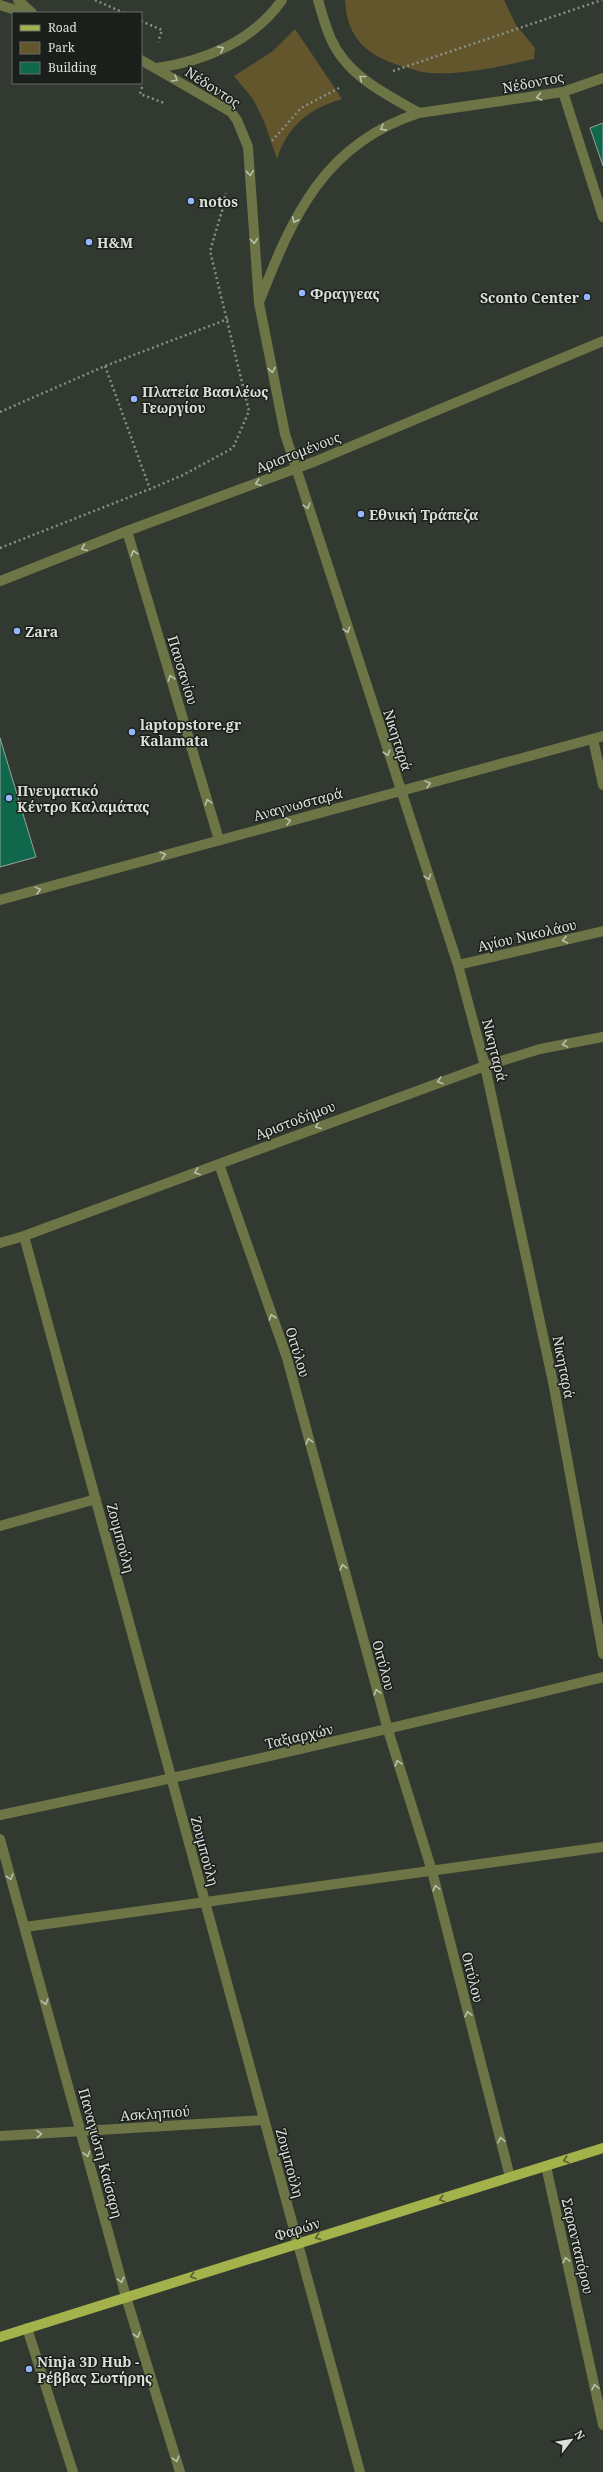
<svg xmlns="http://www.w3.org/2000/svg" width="603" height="2472" font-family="'Noto Serif',serif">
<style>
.green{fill:#64562c}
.building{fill:#0f684c;stroke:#95a39c}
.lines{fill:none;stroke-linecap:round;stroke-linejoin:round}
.path{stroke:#888f87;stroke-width:2.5;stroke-dasharray:2 3;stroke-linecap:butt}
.minor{stroke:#6d7546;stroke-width:10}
.major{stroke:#a4b24c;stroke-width:10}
.oneway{stroke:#bac0ae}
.oneway2{stroke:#596131}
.poi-dot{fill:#95b6fd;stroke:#1b1f1b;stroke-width:1.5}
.labels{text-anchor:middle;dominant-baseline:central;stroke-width:3;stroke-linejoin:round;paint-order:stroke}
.street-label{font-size:14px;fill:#dbe0da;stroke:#1b1f1b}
.poi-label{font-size:14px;font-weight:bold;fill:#dbe0da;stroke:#1b1f1b;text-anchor:start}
</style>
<rect width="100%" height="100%" fill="#313930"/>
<path class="green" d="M345 0H504L516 25 535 48 534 59C501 66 465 75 431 73 422 73 413 69 404 67 368 56 347 40 345 0Z
M295 29 342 99C309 109 288 125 277 159L264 121 253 99 234 76 273 51Z"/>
<path class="building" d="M603 123V166L590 128Z
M0 738 36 857 0 867Z"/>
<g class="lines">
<path class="path" d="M95 0 124 13
M141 21 162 30 158 42
M393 71 602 0
M142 87 140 94 164 103
M272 141 301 108 339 88
M222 208 226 193
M105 366 150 489
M0 412 105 366 228 319
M0 548 150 489 183 475 233 448 249 411 210 251 222 211 227 201"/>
<path class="minor" d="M18 0 32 13
M318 0C322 13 325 26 331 39 347 76 386 94 419 113
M0 5 25 13
M141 60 231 112 237 120 248 147 259 303 285 434 458 965 485 1066 554 1387 603 1654
M157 68C205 61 253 41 282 0
M563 92 603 217
M260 300C293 215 325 143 419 113L563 92 603 78
M127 531 219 840
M0 581 127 531 316 461 603 341
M593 739 603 785
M0 900 603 736
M458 965 603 931
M219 1164 287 1358 388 1730 432 1871 510 2177
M24 1236 360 2472
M0 1243 24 1236 485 1066 540 1049 603 1037
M0 1526 96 1499
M0 1815C202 1773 403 1726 603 1677
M0 1839 126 2297 180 2472
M25 1927 603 1847
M0 2136 264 2120
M546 2166 603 2425
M27 2328 73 2472"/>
<path class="major" d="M0 2337 603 2148"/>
</g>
<defs><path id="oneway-chevron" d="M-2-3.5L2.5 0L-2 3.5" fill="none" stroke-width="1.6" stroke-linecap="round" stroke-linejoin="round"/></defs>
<g class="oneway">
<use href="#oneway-chevron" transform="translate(221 49) rotate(-27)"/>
<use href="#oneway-chevron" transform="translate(362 78) rotate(-142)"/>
<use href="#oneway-chevron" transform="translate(175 79) rotate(31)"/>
<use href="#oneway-chevron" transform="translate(539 97) rotate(169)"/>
<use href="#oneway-chevron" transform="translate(383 128) rotate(152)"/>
<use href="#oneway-chevron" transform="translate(250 173) rotate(84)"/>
<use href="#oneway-chevron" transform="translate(295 220) rotate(115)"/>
<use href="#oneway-chevron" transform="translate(254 241) rotate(86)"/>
<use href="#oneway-chevron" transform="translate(272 370) rotate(79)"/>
<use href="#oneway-chevron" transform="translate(258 483) rotate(160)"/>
<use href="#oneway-chevron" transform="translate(307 506) rotate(72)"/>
<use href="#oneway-chevron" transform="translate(84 548) rotate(158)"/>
<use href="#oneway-chevron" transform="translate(134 553) rotate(-107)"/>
<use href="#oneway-chevron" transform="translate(347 630) rotate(72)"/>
<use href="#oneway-chevron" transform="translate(171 678) rotate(-107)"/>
<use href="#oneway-chevron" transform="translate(387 753) rotate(72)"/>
<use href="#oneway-chevron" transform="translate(428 784) rotate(-15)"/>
<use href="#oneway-chevron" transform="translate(208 802) rotate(-107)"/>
<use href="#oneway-chevron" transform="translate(288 821) rotate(-15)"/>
<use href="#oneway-chevron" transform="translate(163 855) rotate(-15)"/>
<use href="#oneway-chevron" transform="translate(428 877) rotate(72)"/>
<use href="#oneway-chevron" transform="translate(38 890) rotate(-15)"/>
<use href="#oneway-chevron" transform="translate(565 940) rotate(167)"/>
<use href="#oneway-chevron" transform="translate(565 1044) rotate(168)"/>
<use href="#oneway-chevron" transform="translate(440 1081) rotate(161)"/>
<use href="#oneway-chevron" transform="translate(318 1126) rotate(159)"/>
<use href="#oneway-chevron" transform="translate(197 1172) rotate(160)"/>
<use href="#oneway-chevron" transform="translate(272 1317) rotate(-109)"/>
<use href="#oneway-chevron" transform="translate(309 1441) rotate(-105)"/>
<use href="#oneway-chevron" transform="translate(343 1567) rotate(-105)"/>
<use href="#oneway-chevron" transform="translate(377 1692) rotate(-105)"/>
<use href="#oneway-chevron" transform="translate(398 1763) rotate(-107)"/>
<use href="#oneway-chevron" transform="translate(10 1877) rotate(74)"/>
<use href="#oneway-chevron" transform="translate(436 1888) rotate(-104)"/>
<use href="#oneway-chevron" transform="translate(45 2002) rotate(75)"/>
<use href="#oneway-chevron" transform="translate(468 2014) rotate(-104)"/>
<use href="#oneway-chevron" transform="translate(39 2134) rotate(-3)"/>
<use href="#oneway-chevron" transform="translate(501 2140) rotate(-104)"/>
<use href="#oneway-chevron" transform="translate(87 2154) rotate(75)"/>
<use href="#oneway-chevron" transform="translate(566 2260) rotate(-103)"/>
<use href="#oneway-chevron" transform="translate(121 2280) rotate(75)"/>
<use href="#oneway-chevron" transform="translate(137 2335) rotate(73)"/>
<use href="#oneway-chevron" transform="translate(595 2387) rotate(-103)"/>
<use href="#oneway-chevron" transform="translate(176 2459) rotate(73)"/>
</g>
<g class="oneway2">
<use href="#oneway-chevron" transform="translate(566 2160) rotate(163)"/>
<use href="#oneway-chevron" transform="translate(442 2199) rotate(163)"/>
<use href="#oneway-chevron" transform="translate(318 2237) rotate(163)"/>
<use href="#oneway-chevron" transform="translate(193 2276) rotate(163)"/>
</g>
<g class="poi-dot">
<circle cx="191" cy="201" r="4"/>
<circle cx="89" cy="242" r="4"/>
<circle cx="302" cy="293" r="4"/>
<circle cx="587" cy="297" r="4"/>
<circle cx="134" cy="399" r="4"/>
<circle cx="361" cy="514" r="4"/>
<circle cx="17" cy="631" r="4"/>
<circle cx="132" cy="732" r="4"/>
<circle cx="9" cy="798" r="4"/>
<circle cx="29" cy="2369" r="4"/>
</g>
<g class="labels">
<g class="street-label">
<text transform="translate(533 82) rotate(-11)">Νέδοντος</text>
<text transform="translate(213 87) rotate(33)">Νέδοντος</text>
<text transform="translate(298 452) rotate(-21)">Αριστομένους</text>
<text transform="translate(183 670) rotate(73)">Παυσανίου</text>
<text transform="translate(398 740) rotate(72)">Νικηταρά</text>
<text transform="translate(298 804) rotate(-15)">Αναγνωσταρά</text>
<text transform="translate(527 935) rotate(-13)">Αγίου Νικολάου</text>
<text transform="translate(495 1050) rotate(76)">Νικηταρά</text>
<text transform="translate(295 1120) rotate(-21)">Αριστοδήμου</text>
<text transform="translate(298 1352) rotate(73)">Οιτύλου</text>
<text transform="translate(564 1367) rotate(79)">Νικηταρά</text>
<text transform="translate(121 1538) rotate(75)">Ζουμπούλη</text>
<text transform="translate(384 1665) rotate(75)">Οιτύλου</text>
<text transform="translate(299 1736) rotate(-13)">Ταξιαρχών</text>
<text transform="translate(205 1851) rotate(75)">Ζουμπούλη</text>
<text transform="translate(473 1977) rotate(76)">Οιτύλου</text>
<text transform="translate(155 2113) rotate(-4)">Ασκληπιού</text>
<text transform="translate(101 2153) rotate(75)">Παναγιώτη Καίσαρη</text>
<text transform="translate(290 2163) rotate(75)">Ζουμπούλη</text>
<text transform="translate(297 2229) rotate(-17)">Φαρών</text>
<text transform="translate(578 2246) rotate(77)">Σαρανταπόρου</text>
</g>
<g class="poi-label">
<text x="199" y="201">notos</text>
<text x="97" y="242">H&amp;M</text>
<text x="310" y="293">Φραγγεας</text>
<text x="579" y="297" text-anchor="end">Sconto Center</text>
<text x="142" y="391">Πλατεία Βασιλέως<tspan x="142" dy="16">Γεωργίου</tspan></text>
<text x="369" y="514">Εθνική Τράπεζα</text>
<text x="25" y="631">Zara</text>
<text x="140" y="724">laptopstore.gr<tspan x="140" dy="16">Kalamata</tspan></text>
<text x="17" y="790">Πνευματικό<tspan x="17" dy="16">Κέντρο Καλαμάτας</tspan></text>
<text x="37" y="2361">Ninja 3D Hub -<tspan x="37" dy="16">Ρέββας Σωτήρης</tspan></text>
</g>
</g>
<rect x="12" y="12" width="130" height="72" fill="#1b1f1b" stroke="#686c67"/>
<rect x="20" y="25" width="20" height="6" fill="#a4b24c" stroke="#686c67"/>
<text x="48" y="32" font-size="12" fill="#dbe0da">Road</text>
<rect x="20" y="42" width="20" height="12" fill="#64562c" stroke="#686c67"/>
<text x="48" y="52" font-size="12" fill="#dbe0da">Park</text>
<rect x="20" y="62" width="20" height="12" fill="#0f684c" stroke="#686c67"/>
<text x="48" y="72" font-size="12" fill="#dbe0da">Building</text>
<g transform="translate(571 2440) rotate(59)" stroke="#1b1f1b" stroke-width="3" paint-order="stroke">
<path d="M0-3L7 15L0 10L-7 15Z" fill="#dbe0da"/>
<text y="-6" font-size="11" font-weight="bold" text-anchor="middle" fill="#dbe0da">N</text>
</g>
</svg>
